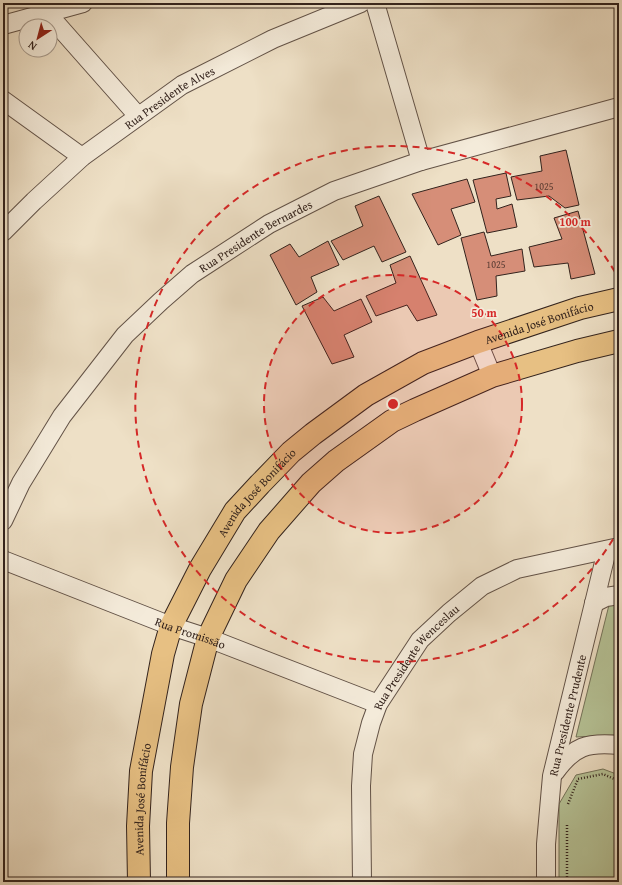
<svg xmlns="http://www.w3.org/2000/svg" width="622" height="885" font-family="'Gentium Book Plus',serif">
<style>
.green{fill:#b6c397;stroke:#74735a}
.building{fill:#d68e78;stroke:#33231d}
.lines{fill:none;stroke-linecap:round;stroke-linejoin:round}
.minor-casing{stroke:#625247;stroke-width:20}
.major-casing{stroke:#33231d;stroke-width:24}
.path{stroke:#33231d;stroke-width:2.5;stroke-dasharray:1 2;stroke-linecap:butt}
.minor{stroke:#f4ebda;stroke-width:18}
.major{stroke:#e7c083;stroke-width:22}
.ring{fill:none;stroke:#d62828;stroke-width:2;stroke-dasharray:7 5}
.labels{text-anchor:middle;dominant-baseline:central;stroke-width:3.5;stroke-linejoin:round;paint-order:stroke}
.number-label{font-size:10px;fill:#5c3e34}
.street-label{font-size:12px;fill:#33231d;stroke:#f4ebda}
.centre{fill:#d62828;stroke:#f4ebda;stroke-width:2}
.ring-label{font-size:12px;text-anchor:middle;font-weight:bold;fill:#d62828;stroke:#f4ebda;stroke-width:3.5;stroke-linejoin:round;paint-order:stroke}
</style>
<rect width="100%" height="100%" fill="#eee0c6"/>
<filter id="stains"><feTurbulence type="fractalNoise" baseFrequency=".005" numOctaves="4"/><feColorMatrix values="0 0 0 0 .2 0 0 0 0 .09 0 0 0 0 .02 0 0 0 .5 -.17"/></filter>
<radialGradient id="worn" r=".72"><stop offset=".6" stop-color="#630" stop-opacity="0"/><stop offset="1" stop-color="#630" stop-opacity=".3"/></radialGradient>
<path class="green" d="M609 605H619V736L615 735 576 737Z
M603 769 619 775V882H559V804L576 775Z"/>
<path class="building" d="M566 150 579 205 565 208 549 196 517 200 511 177 542 171 540 156Z
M506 173 511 196 496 199 497 209 512 204 517 227 487 233 473 180Z
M467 179 475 202 451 209 461 235 438 245 412 194Z
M379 196 406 252 382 262 374 246 343 260 331 241 363 226 355 206Z
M578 211 595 274 571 279 568 263 534 267 529 247 562 239 554 218Z
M484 232 491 256 522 249 525 271 496 276 497 296 477 300 461 238Z
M328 241 339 265 311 277 317 292 296 305 270 255 290 244 299 257Z
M410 256 437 315 417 321 407 305 376 316 366 296 396 283 390 265Z
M323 297 334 311 361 299 372 322 344 335 354 357 332 364 302 306Z"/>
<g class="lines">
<defs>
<g id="minor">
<path d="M375 3 421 161"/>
<path d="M47 13 138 116"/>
<path d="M3 25 83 3"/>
<path d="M3 100 82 157"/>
<path id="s1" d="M3 232 34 201 82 157 182 85 273 39 361 3"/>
<path d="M478 342 492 376"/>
<path id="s2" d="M3 521 21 483 62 416 125 335 161 301 192 274 269 224 334 191 421 161 619 107"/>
<path id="s3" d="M3 560 171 626 208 638 378 704"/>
<path d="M594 603 606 597 619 595"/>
<path d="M555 772C574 746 587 742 619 745"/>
<path id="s4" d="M362 882 361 786 363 754 371 723 378 704 420 640 449 613 482 586 517 569 619 547"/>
<path id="s5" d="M546 882V844L552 776 607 550"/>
</g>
<g id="major">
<path id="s6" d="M139 882 138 826 141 771 163 654 171 626 200 569 235 511 260 484 291 452 313 434 366 395 423 363 478 342 580 308 619 299"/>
<path d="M178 882V823L182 767 191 704 208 638 236 580 269 531 311 483 336 461 392 421 415 410 492 376 577 351 619 341"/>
</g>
</defs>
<use href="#minor" class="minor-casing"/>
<use href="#major" class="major-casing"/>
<path class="path" d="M568 804 578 779 603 774 619 781
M567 825V882"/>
<use href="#minor" class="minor"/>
<use href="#major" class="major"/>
</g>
<circle cx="393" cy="404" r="129" fill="#d62828" fill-opacity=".12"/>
<g class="ring">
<circle cx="393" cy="404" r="129"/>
<path d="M619 529A258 258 0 1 1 619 279"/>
</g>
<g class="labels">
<g class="number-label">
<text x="544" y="186">1025</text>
<text x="496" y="264">1025</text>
</g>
<g class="street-label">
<text stroke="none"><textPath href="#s1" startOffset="215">Rua Presidente Alves</textPath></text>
<text stroke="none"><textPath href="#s2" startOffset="388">Rua Presidente Bernardes</textPath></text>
<text stroke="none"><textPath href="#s6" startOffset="755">Avenida José Bonifácio</textPath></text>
<text stroke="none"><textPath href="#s6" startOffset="419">Avenida José Bonifácio</textPath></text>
<text stroke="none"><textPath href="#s3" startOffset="201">Rua Promissão</textPath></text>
<text stroke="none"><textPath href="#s4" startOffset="241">Rua Presidente Wenceslau</textPath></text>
<text stroke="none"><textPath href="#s5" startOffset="169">Rua Presidente Prudente</textPath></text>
<text stroke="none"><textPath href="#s6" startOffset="83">Avenida José Bonifácio</textPath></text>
</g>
</g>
<circle cx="393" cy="404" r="6" class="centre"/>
<g class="ring-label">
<text x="575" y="226">100 m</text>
<text x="484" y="317">50 m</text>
</g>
<rect width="622" height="885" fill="none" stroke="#eee0c6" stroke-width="16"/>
<rect x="4" y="4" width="614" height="877" fill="none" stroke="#33231d" stroke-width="2"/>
<rect x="8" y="8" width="606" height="869" fill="none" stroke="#33231d"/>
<g transform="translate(38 38) rotate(216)"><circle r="19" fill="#f4ebda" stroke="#a79b8e"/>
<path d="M0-3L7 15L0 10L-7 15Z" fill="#8f2418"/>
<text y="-6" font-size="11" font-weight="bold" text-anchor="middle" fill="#33231d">N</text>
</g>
<rect width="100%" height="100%" filter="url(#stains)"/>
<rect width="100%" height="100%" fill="url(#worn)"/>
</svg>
